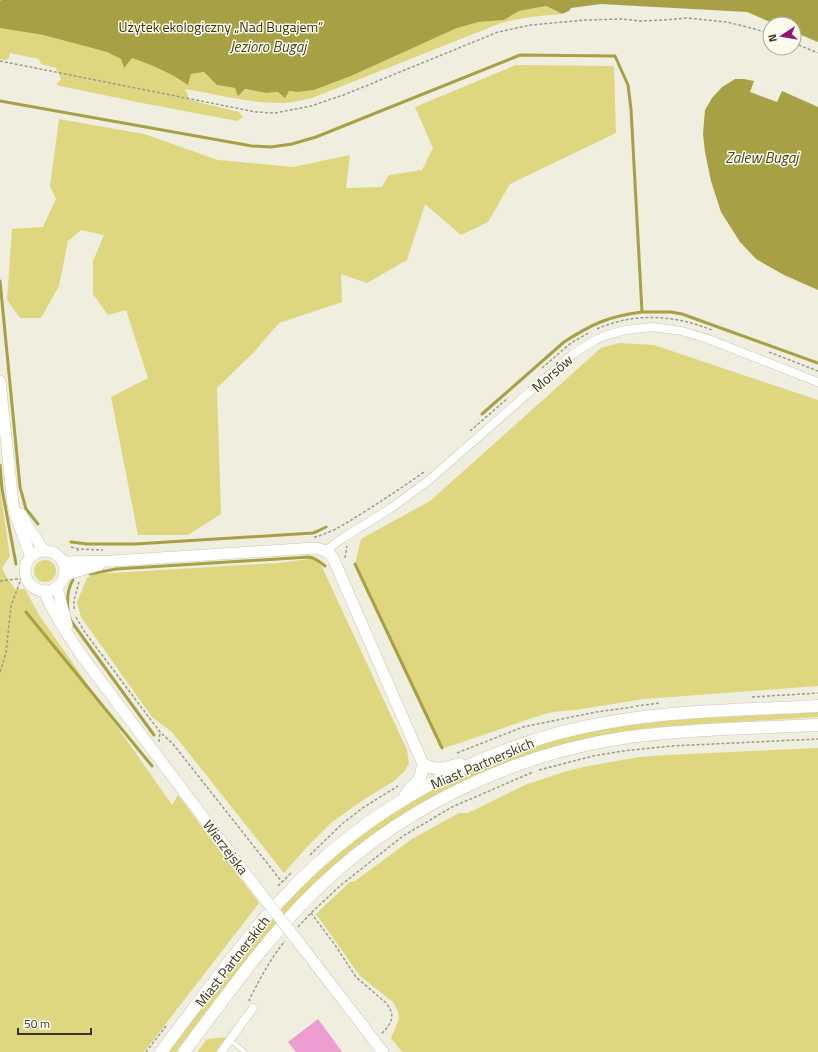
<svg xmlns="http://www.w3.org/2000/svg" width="818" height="1052" font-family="'Titillium Web',sans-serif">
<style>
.green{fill:#ded77f}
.water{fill:#a8a044}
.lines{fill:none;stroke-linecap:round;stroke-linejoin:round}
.stream{stroke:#a8a044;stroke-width:3}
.building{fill:#ee9dd0}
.lane-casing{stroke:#c6c6b7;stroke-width:5}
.street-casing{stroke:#c6c6b7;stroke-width:9}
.secondary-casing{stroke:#c6c6b7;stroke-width:12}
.primary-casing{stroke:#c6c6b7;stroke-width:13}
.path{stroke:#9c9b91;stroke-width:1.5;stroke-dasharray:3 2;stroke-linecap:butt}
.lane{stroke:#fff;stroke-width:4}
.street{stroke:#fff;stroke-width:8}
.secondary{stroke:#fff;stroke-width:11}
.primary{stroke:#fff;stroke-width:12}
.secondary-bridge-casing{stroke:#c6c6b7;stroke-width:12;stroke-linecap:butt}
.secondary-bridge{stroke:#fff;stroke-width:11}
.labels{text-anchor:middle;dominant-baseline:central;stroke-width:3;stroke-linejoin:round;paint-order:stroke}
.park-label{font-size:14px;fill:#36330a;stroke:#fcfbec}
.street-label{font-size:14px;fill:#35342f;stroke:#fcfbec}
.water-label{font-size:15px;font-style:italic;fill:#49461f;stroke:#fcfbec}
</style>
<rect width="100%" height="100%" fill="#efeedf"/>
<path class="green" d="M546 6 554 11 562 14C541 15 521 18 501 23L312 98C302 100 291 103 281 103 250 103 215 94 185 89L190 100 239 112 243 117 237 121 137 102 56 85 61 79 56 68 41 64 39 59 10 53 9 58 5 60 0 59V28L43 35 107 52 121 59 124 67 132 58C152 65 171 73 188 85L191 74 204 72 217 85 266 93 314 90 351 76 457 28 479 22 504 20 519 11Z
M516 65 614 66 616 133 510 184 488 222 461 235 425 204 407 260 367 283 341 274 342 302 279 323 254 352 217 388 221 514 188 535H138L111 397 148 378 126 310 108 315 93 294V261L104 235 81 230 68 241 59 286 41 318H20L7 300 12 229 43 227 56 199 50 186 59 119 144 134 218 160 293 167 350 155 346 188 382 187 389 175 422 170 433 148 415 107Z
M619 343 654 345 818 400V686L644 699 575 710 552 712 535 717 454 745 442 748 355 564 361 539 430 501 601 348Z
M0 489 10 556 2 568 6 576 15 589H25L39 615 172 805 178 795 259 903 144 1052H0Z
M316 558 322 567 407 750 409 763 404 772 394 781 366 798 332 822 307 847 284 873 172 732 152 717 81 617 77 602 87 578 94 574 279 563Z
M34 571a11 11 0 1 1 22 0a11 11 0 1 1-22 0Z
M818 712V717L689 725 649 728 616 733 567 743 530 754 505 763 455 786 324 875 295 903 263 938 176 1052H168C209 997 249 941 297 892 336 852 382 817 430 791 443 783 458 777 472 771 518 751 566 734 617 727 683 717 751 716 818 712Z
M818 748V1052H402L391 1038 399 1019 398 1012 394 1003 360 976 316 914 350 882 355 881 412 839 459 813H468L525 785 567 771 588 766 640 757 667 755Z
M229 1037 217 1052H197L207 1039Z"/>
<path class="water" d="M1 0H818V42L794 32V24H775L747 12 601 4 571 8 569 11 562 14 546 6 519 11 504 20 479 22 457 28 351 76 314 90 298 92 289 91 285 98 278 92 266 93 245 89 238 96 235 88 217 85 204 72 191 74 188 85C171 73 152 65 132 58L124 68 121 59 107 52 43 35 0 28V1Z
M735 79H744L754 81 750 92 777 102 782 91 818 107V290L784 275 756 259 740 242 721 212 711 181 705 152 703 134 705 110 712 98 722 87Z"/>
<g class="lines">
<path class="stream" d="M0 101 252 146 271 147 292 144 316 137 520 55 615 56 628 85 631 109 642 312H671L682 314 818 363
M0 281 20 487 26 509 38 524
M482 414 564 342C592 324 609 316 642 312
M0 465 2 489 16 564
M71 542 87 544H135L313 533 318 531 326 527
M355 564 442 748
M90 574 116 569 309 557C316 558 320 562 325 566
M68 610C67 600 67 589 73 580
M26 612 152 766
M70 618 71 621 154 735"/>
</g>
<path class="building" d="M318 1019 342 1052H296L288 1042Z"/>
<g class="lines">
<defs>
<path id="lane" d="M230 1040 245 1052"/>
<path id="street" d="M325 551 343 538 391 508 428 481 573 354 597 339 610 334 626 330 652 327 682 331 708 339 818 382
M221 1052 253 1008"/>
<path id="secondary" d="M0 381 13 504 15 514 31 557
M21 514 27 525 44 551
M25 571a20 20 0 1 1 40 0a20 20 0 1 1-40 0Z
M63 562 113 561 315 548C323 549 329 552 333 558L423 764
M64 575 99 565
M57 587 67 626
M44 591C54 615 68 635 82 656L254 885
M303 948 383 1052"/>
<path id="primary" d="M406 794C416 781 421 783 423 764 439 772 443 768 460 764
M161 1052C200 1001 237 948 280 901 366 807 485 743 610 722 678 710 749 710 818 706
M184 1052C223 1000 261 946 307 899 392 812 509 754 629 737 692 729 755 728 818 725"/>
</defs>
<use href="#lane" class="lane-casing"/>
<use href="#street" class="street-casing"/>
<use href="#secondary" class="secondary-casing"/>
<use href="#primary" class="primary-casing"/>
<path class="path" d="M794 43 818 53
M0 61 256 112 275 113 311 106 346 94 498 32 531 25 585 20 622 19 640 21 665 20 686 18 727 22 755 29 770 34
M597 329C635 312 674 315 712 330
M769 352 818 371
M542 368 571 343 590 332
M470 431 508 398
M314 537C332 533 346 523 361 514 383 500 403 487 424 472
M71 547 78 549
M78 551V549L103 550
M345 558 347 546
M0 581 26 578
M74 609V600L79 582
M76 617 84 631 160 732 173 744 282 882
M0 672 6 653 11 606 21 579
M752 697 818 693
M636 706 660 703
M159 742 160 732
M457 753 523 727 596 712 633 707
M539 770 593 756 623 751 671 746 818 739
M310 855 343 823 364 807 398 786
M278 886 291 873
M311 913 335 945 356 977 386 1003C396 1015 392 1024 381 1034
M298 927 311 913 341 885 403 836 452 807 533 772
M250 1001 249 1000C260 979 270 959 285 941
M146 1052 166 1026"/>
<use href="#lane" class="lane"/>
<use href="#street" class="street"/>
<use href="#secondary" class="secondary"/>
<use href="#primary" class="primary"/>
<defs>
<path id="secondary-bridge" d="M254 885 303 948"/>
</defs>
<use href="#secondary-bridge" class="secondary-bridge-casing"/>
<use href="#secondary-bridge" class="secondary-bridge"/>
</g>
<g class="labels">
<g class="park-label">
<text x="221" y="26">Użytek ekologiczny „Nad Bugajem”</text>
</g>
<g class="street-label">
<text transform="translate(552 373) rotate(-41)">Morsów</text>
<text transform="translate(482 763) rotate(-23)">Miast Partnerskich</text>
<text transform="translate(226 847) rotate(53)">Wierzejska</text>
<text transform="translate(232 961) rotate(-52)">Miast Partnerskich</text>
</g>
<g class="water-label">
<text x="268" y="46">Jezioro Bugaj</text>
<text x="762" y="157">Zalew Bugaj</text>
</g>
</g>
<g transform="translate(782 36) rotate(258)"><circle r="19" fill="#fcfbec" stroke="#acaba0"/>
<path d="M0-3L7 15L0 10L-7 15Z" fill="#931672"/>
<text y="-6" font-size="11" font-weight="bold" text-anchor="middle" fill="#35342f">N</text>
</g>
<path d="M18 1028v6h73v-6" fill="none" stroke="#35342f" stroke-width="2"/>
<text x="24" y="1028" font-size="12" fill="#35342f" stroke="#fcfbec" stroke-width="3" paint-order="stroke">50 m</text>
</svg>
